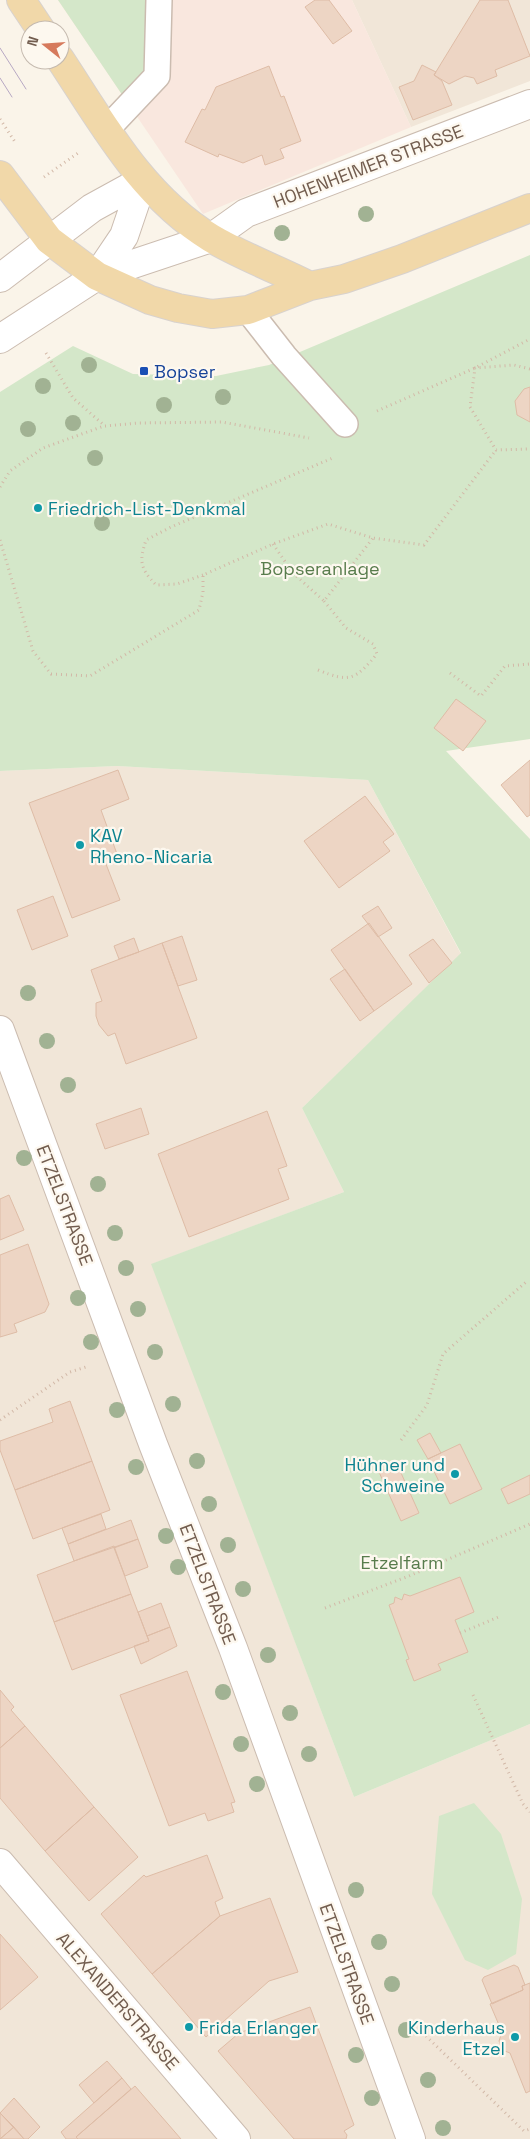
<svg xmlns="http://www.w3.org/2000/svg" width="530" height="2139" font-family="'Space Grotesk',sans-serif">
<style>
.residential{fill:#f1e6d8}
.commercial{fill:#f9e7de}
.green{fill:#d4e7c9}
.building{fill:#edd5c4;stroke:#debca6}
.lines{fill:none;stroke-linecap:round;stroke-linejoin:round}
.service-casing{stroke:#cbbcb0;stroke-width:28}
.minor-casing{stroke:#cbbcb0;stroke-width:30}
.primary-casing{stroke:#d8d2ce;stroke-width:30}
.path{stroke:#d2b8a7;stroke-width:3;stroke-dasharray:1 4;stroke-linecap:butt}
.service{stroke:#fff;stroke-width:25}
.minor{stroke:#fff;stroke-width:28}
.primary{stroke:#f1d8a9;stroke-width:28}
.tram{stroke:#b7a8c3;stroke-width:1}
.tree{fill:#a1b293}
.transit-dot{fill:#1a4fb4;stroke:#fdf8ef;stroke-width:2}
.culture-dot{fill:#0f9aa8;stroke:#fdf8ef;stroke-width:2}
.labels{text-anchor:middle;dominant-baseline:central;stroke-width:4.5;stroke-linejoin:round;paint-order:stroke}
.street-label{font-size:18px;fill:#725d4f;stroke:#fdf8ef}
.transit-label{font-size:18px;fill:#164399;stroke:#fdf8ef;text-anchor:start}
.culture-label{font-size:18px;fill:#0d838f;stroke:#fdf8ef;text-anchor:start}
.park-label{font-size:18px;fill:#587c4c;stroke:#fdf8ef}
</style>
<rect width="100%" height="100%" fill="#faf4e9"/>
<path class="residential" d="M352 0H530V81L411 127Z
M117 766 368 780 461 954 302 1108 344 1192 152 1264 354 1797 530 1724V2139H0V771Z"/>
<path class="commercial" d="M58 0H352L411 127 203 214Z"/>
<path class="green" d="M58 0H149L150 72 125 99Z
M530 255V739L446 751 530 839V1724L354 1797 151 1264 344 1192 302 1108 461 953 368 780 117 766 0 771V392L73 346 133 374 216 376 269 365Z
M474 1803 501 1834 522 1899 516 1954 488 1970 465 1960 432 1894 439 1816Z"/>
<path class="building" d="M315 0H329L352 31 333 44 305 7Z
M480 0H508L530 56 495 70 497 76 477 84 474 78 465 76 449 84 434 75Z
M422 65 436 72 434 75 442 81 452 105 413 120 399 87 414 81Z
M269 66 281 97 284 96 301 141 280 149 284 158 265 165 262 155 243 163 219 154 218 157 185 142 202 109 205 110 216 87Z
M530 387V422L517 415 515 401 524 389Z
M456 699 486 721 463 751 434 728Z
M530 760V815L527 817 501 785Z
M118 770 129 799 101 810 117 854 104 859 120 900 72 918 29 803Z
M365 796 394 834 383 842 390 851 339 888 304 841Z
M53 896 68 936 32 950 17 910Z
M378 906 392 928 378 937 362 916Z
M369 923 412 984 374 1011 331 950Z
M182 936 197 980 178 986 162 943Z
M134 938 139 952 119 959 114 946Z
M433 939 452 963 429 983 409 955Z
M162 943 197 1038 126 1064 115 1033 108 1036 99 1025 96 1016V1003L102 1001 91 970Z
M345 969 374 1011 360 1021 330 979Z
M141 1108 149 1134 105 1149 96 1124Z
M267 1111 287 1166 278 1169 289 1199 189 1237 158 1154Z
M9 1195 24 1230 0 1240V1199Z
M28 1244 49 1304 45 1312 14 1324 17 1332 0 1337V1255Z
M70 1401 92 1461 15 1490 0 1450V1441L53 1422 49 1409Z
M430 1433 441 1453 428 1459 417 1440Z
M460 1444 482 1489 450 1504 428 1459Z
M92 1461 110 1510 33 1539 15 1490Z
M397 1464 419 1513 401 1521 379 1472Z
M530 1475V1494L508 1504 501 1489Z
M101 1514 106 1529 68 1544 62 1528Z
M131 1520 138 1539 74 1561 68 1544Z
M138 1539 148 1567 125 1576 114 1548Z
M114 1546 131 1594 54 1622 37 1575Z
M460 1577 474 1612 455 1620 468 1652 438 1664 441 1670 414 1681 406 1660 409 1659 389 1605 394 1603 395 1597 402 1600 404 1594 410 1596Z
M131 1594 149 1641 72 1670 54 1622Z
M161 1603 170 1627 147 1636 138 1612Z
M170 1627 177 1646 141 1664 134 1646 149 1641 147 1636Z
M187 1671 235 1802 231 1803 234 1812 208 1821 205 1813 169 1826 120 1695Z
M0 1690 14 1707 11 1710 25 1726 0 1748Z
M25 1726 94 1807 45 1851 0 1798V1748Z
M94 1807 138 1857 89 1901 45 1851Z
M207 1855 223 1898 215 1902 220 1916 152 1974 101 1914 144 1875 146 1877Z
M270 1898 298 1972 269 1981 206 2037 152 1974 220 1916Z
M0 1934 38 1977 0 2010Z
M514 1965 518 1967 525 1985 522 1986 523 1990 492 2004 482 1980 484 1977Z
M530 1983V2091L526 2093 510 2053 502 2050 499 2041 502 2032 490 2004 523 1990 522 1986Z
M310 2007 354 2125 344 2131 347 2135 346 2139H294L218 2051 239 2033Z
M107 2061 122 2078 94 2103 79 2085Z
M122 2078 131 2089 76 2137 78 2139H66L61 2132Z
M135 2086 181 2139H78L76 2137Z
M14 2098 40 2127 28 2139H24L0 2113Z
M0 2113 14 2127 0 2139Z
M14 2127 24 2139H0Z"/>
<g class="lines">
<defs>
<path id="service" d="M106 130 157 76 159 0
M248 310 284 356 345 424"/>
<path id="minor" d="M97 276 124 236 143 180
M0 278 92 208 143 180
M0 339 97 276 211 238 246 213 530 104
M0 1030 153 1444 233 1648 411 2139
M0 1863 236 2139"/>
<path id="primary" d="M21 0 41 30
M60 59C103 124 142 196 211 238 241 256 279 270 310 286
M0 175 49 240 97 276 150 300 178 308 212 314 248 310 310 286 344 279 402 259 530 208"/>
</defs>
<use href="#service" class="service-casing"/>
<use href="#minor" class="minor-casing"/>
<use href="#primary" class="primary-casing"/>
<path class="path" d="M0 119 15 142
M44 177 78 153
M46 353 73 398 105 426 139 423 222 422 309 438
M530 369 514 365 475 368 470 407 496 450 530 449
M377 411 475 368 530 339
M0 487 10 471 43 448 104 426
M0 540 33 651 51 674 90 676 199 610 203 592V575L273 544 328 524 373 538 424 545 496 450
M273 544 293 573 324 601 373 538
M203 575 177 584 156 585C140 568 139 562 146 540L171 527 335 457
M318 670C350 683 355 680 377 654L373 644 346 628 324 601
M450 673 481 696 505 666 530 664
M0 1420 70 1372 86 1367
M401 1440 427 1405 443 1354 526 1282
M325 1608 409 1576 530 1524
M460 1633 501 1616
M473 1695 523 1804 530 1812
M426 2036 524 2131 530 2129"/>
<use href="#service" class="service"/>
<use href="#minor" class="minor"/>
<use href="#primary" class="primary"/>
<path class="tram" d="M0 48 26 89
M0 78 12 97"/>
</g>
<g class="tree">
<circle cx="366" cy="214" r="8"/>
<circle cx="282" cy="233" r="8"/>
<circle cx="89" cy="365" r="8"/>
<circle cx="43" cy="386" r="8"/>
<circle cx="223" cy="397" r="8"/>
<circle cx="164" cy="405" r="8"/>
<circle cx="73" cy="423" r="8"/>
<circle cx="28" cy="429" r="8"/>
<circle cx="95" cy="458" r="8"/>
<circle cx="102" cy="523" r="8"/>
<circle cx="28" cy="993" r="8"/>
<circle cx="47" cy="1041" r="8"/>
<circle cx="68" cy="1085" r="8"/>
<circle cx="24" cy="1158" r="8"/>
<circle cx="98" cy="1184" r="8"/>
<circle cx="115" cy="1233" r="8"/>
<circle cx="126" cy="1268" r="8"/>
<circle cx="78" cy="1298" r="8"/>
<circle cx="138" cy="1309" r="8"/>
<circle cx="91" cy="1342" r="8"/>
<circle cx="155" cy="1352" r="8"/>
<circle cx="173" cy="1404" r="8"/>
<circle cx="117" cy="1410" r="8"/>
<circle cx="197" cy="1461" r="8"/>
<circle cx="136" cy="1467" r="8"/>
<circle cx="209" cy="1504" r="8"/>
<circle cx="166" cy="1536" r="8"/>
<circle cx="228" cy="1545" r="8"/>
<circle cx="178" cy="1567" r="8"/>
<circle cx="243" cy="1589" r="8"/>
<circle cx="268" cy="1655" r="8"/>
<circle cx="223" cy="1692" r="8"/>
<circle cx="290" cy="1713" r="8"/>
<circle cx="241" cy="1744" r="8"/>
<circle cx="309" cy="1754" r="8"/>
<circle cx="257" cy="1784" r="8"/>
<circle cx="356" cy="1890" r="8"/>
<circle cx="379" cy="1942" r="8"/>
<circle cx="392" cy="1984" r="8"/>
<circle cx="406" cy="2030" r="8"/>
<circle cx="356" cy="2055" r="8"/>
<circle cx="428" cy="2080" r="8"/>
<circle cx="372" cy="2098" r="8"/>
<circle cx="443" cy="2128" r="8"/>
</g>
<rect class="transit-dot" x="139" y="366" width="10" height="10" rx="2.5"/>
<g class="culture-dot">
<circle cx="38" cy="508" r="5"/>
<circle cx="80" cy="845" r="5"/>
<circle cx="455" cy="1474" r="5"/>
<circle cx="189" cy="2027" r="5"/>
<circle cx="515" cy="2037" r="5"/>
</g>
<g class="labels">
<g class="street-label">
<text transform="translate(368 166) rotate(-21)">HOHENHEIMER STRASSE</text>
<text transform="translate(65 1205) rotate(69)">ETZELSTRASSE</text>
<text transform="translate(208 1584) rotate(69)">ETZELSTRASSE</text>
<text transform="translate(347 1964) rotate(70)">ETZELSTRASSE</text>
<text transform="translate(118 2001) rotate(49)">ALEXANDERSTRASSE</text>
</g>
<g class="transit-label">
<text x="154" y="371">Bopser</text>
</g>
<g class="culture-label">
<text x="48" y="508">Friedrich-List-Denkmal</text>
<text x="90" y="835">KAV<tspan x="90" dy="21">Rheno-Nicaria</tspan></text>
<text x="445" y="1464" text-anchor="end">Hühner und<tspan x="445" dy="21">Schweine</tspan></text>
<text x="199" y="2027">Frida Erlanger</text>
<text x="505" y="2027" text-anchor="end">Kinderhaus<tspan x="505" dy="21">Etzel</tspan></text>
</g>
<g class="park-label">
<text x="320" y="568">Bopseranlage</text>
<text x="402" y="1562">Etzelfarm</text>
</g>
</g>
<g transform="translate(45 45) rotate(287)"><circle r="24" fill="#fdf8ef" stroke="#c5baaf"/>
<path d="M0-4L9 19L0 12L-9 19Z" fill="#d67a5c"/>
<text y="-8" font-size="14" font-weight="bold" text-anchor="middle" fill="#725d4f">N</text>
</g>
</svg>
